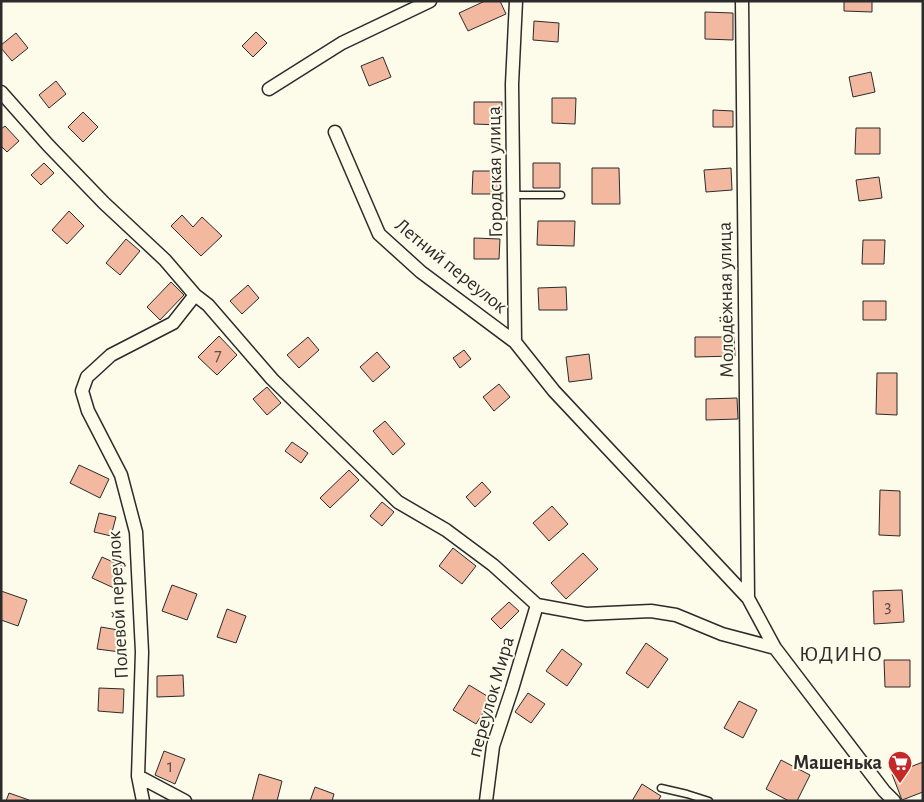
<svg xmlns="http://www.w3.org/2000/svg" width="924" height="802" font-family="'Alegreya Sans',sans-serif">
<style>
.building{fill:#f2b8a0;stroke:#2b2b2b}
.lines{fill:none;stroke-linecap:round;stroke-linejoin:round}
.service-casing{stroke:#2b2b2b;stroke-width:9}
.minor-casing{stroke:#2b2b2b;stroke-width:15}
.service{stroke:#fdfbea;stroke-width:6}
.minor{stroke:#fdfbea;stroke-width:12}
.labels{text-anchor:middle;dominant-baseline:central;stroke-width:4;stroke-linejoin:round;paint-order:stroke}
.number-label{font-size:18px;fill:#5d4e48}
.street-label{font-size:20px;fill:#2b2b2b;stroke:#fdfbea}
.poi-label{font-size:20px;font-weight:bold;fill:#2b2b2b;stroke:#fdfbea;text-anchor:end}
.quarter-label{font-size:22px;letter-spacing:1px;fill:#2b2b2b;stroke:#fdfbea}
</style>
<rect width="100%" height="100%" fill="#fdfbea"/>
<path class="building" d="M485 1H500L506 14 468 31 459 13Z
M844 1H872V12L844 11Z
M705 12 733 13V40L705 39Z
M534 21 559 23 558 42 533 40Z
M256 32 267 43 253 57 242 46Z
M16 33 28 48 12 61 1 48V45Z
M383 57 391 77 369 86 361 66Z
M871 72 875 92 853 97 849 77Z
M56 81 66 94 49 108 39 95Z
M552 98H576L575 124 552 123Z
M474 102H502L501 125 474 124Z
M713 110 733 111V127H713Z
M83 112 98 127 83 142 68 127Z
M5 126 19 141 7 152 1 146V129Z
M856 128H880V154H855Z
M44 163 54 173 41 185 31 175Z
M533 163H560V188H533Z
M592 168H619L620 204H592Z
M731 168 732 190 706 192 704 170Z
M473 171H500L499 194H472Z
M879 177 882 198 859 201 856 180Z
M69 211 84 226 67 244 52 230Z
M182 215 193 227 202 217 222 236 201 256 171 226Z
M538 221H575L574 246 537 245Z
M474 238 500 239 499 259H474Z
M126 239 140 251 120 275 106 263Z
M863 240H885L884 264H862Z
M171 282 184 295 160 320 147 307Z
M248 285 259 298 242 314 230 301Z
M566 287 567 310H539L538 288Z
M863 301H886V320H863Z
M219 336 237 355 217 375 198 357Z
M308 337 319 350 299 368 287 355Z
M695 337H734L735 356 695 357Z
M464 350 471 359 460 368 453 358Z
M377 352 390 367 373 382 360 367Z
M589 354 592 379 569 382 566 357Z
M877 373H897V415L876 414Z
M499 384 510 397 494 411 483 397Z
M267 387 281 403 267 415 253 399Z
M737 398 738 419 706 420V399Z
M385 421 405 444 393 455 373 431Z
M292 442 308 453 301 463 285 451Z
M79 465 109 479 100 498 70 483Z
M349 470 359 480 330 508 320 498Z
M482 482 491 492 475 507 466 497Z
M880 490 900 491V536L879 535Z
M382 502 394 512 382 526 370 516Z
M552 506 568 524 549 541 533 523Z
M99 513 116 517 111 536 94 532Z
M453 548 476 566 462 584 439 566Z
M583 553 598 569 566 599 551 583Z
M102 557 124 567 114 588 92 578Z
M172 585 197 594 187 620 162 611Z
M902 590 904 622 874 624 873 591Z
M1 591 27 600 18 626 1 620Z
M509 602 519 611 501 629 491 619Z
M227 609 246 616 236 643 217 637Z
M101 627 124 631 120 652 97 649Z
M646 643 668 659 648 688 626 673Z
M562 649 582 664 567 686 546 671Z
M884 660H910V687H885Z
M183 675 184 696 157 697V676Z
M469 685 492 699 476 724 453 710Z
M99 688 124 689 123 713 98 711Z
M528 693 545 704 531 723 515 712Z
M739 701 757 710 743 738 724 728Z
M164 751 185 759 175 784 155 775Z
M781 760 810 775 797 801H789L766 789Z
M923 762V792L902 800 892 774Z
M259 774 282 781 277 801H252Z
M642 784 661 796 658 801H632Z
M315 787 334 794 332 801H310Z
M9 793 29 800V801H6Z"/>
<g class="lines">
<defs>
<path id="service" d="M515 195H561
M661 788 687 794 709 801"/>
<path id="minor" d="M742 1 748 598
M269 89 342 43 430 1
M1 92 48 145 104 203 165 260 195 295 208 305 272 379 398 502 446 530 493 565 537 605 586 614 651 611 676 615 722 634 775 648 884 791 894 801
M335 132 379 234 421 272 515 342 554 391 748 598 775 648
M515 342 512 84 516 1
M138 776 185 801
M143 801 138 776 142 652 136 532 121 475 88 411 82 391 87 377 111 355 173 323 195 295
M486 801 493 746 512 689 537 605"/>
</defs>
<use href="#service" class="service-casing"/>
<use href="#minor" class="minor-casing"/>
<use href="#service" class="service"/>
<use href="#minor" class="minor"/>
</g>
<defs>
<symbol id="supermarket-pin" viewBox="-11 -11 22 30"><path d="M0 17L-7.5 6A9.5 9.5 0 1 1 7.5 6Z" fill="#c62828" stroke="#fdfbea"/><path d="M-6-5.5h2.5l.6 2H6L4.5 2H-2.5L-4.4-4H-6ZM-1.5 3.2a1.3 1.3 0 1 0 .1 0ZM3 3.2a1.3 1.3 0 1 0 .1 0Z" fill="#fff"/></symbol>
</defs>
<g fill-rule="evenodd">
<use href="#supermarket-pin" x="886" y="749" width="28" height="38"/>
</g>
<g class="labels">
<g class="number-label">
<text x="218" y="356">7</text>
<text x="888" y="607">3</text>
<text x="170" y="767">1</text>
</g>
<g class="street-label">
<text transform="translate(495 172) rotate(-91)">Городская улица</text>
<text transform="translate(451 266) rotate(39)">Летний переулок</text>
<text transform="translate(726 300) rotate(-91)">Молодёжная улица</text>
<text transform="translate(118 605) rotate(-93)">Полевой переулок</text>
<text transform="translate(491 697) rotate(-74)">переулок Мира</text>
</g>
<g class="poi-label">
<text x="882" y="763">Машенька</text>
</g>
<g class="quarter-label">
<text x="841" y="654">ЮДИНО</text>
</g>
</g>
<rect width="924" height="802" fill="none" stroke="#2b2b2b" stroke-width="5"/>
</svg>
